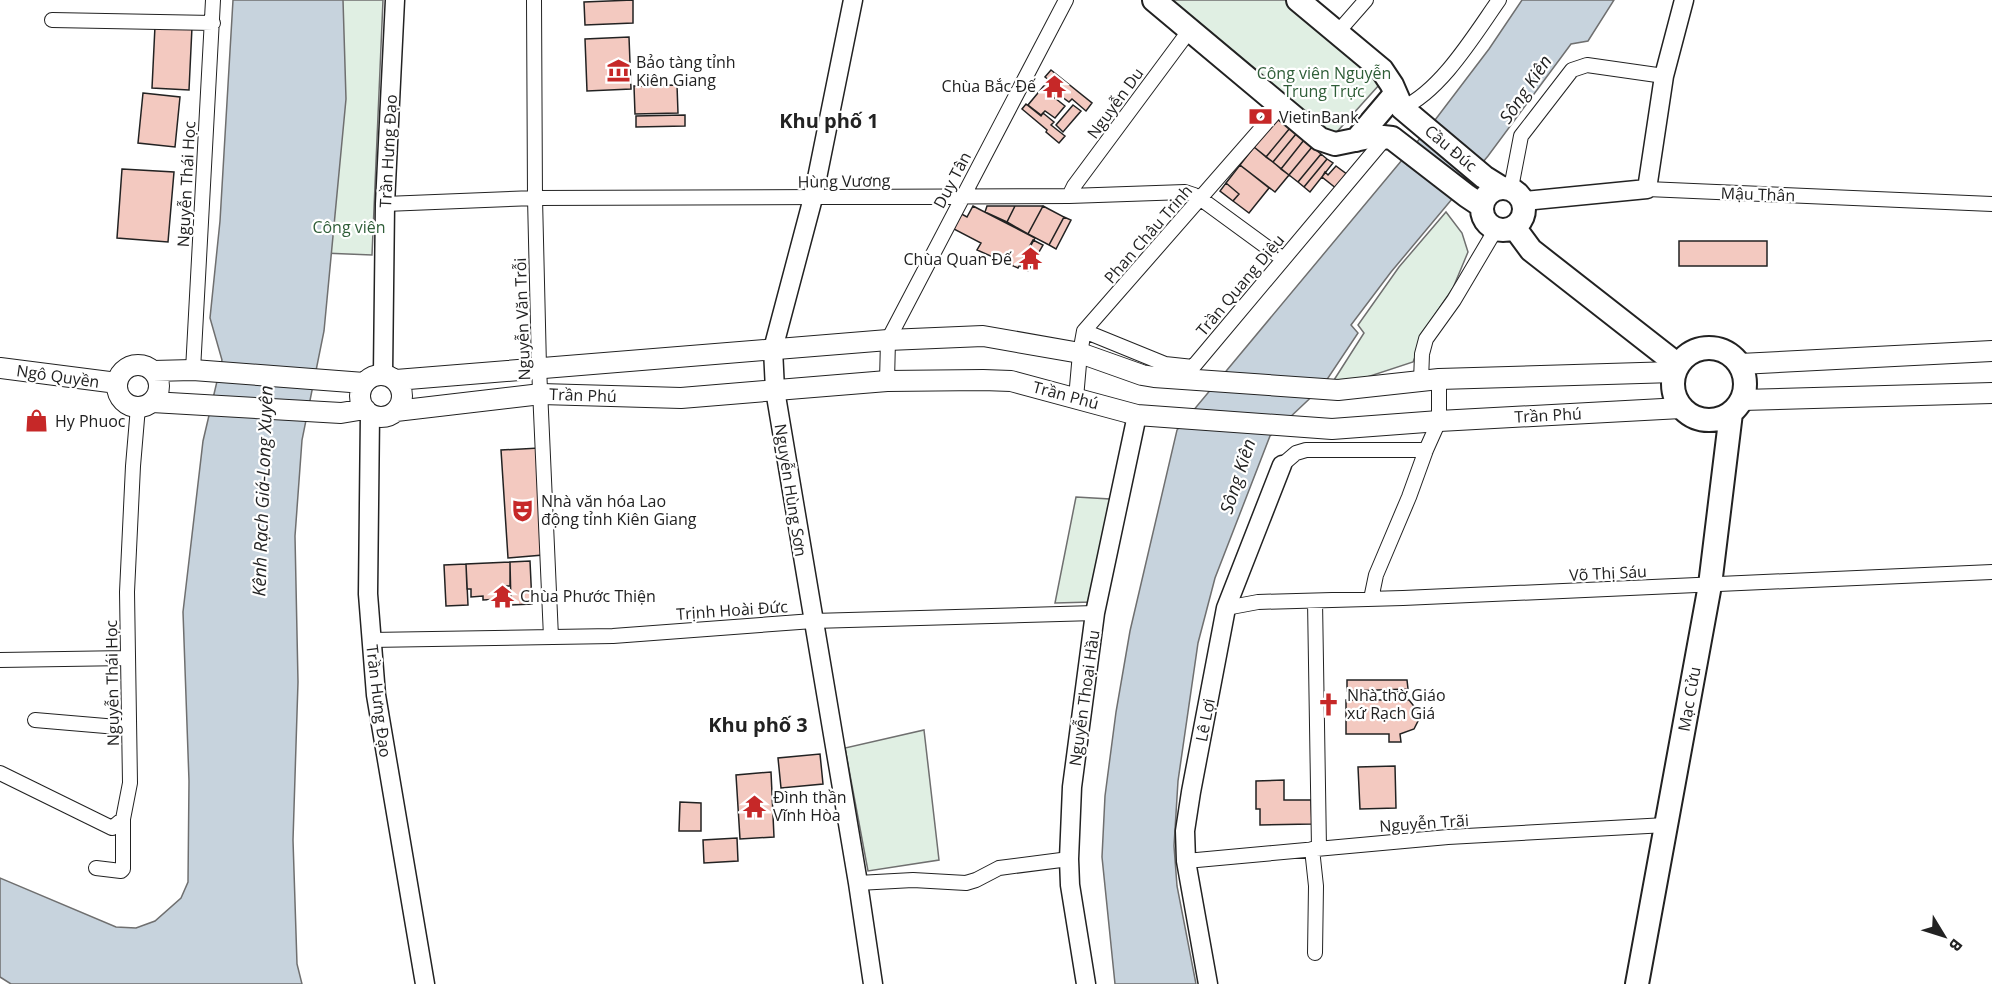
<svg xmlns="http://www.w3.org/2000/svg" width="1992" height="984" font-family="'Open Sans',sans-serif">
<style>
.green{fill:#e0efe3;stroke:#6f6f6f;stroke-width:1.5}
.water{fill:#c7d3dd;stroke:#6f6f6f;stroke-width:1.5}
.building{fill:#f3c9c0;stroke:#222;stroke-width:1.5}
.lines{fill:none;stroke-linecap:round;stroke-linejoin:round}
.minor-casing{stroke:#222;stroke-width:16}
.tertiary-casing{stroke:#222;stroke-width:21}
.secondary-casing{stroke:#222;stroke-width:22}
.primary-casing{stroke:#222;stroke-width:26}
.minor{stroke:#fff;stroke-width:14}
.tertiary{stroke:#fff;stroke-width:18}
.secondary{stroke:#fff;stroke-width:20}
.primary{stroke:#fff;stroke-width:22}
.labels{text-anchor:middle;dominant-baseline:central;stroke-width:4.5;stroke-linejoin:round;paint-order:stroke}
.poi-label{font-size:16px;fill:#222;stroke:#fff;text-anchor:start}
.park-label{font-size:16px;fill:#2f5e38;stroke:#fff}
.street-label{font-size:16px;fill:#222;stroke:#fff}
.water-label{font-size:18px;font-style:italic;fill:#222;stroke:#fff}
.quarter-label{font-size:20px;font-weight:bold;fill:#222;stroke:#fff}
</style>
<rect width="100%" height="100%" fill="#fff"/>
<path class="green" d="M336 0H383L372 255 323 253Z
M1165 0H1288L1376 73 1379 85 1334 135 1329 137Z
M1446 212 1462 233 1468 252 1453 288 1428 325 1413 362 1352 382 1334 380 1364 333 1358 325 1399 267Z
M1076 497 1110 499 1092 602 1055 603Z
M924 730 939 860 868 871 845 748Z"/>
<path class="water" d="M233 0H343L346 99 324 331 302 440 295 536 298 682 293 840 297 964 302 984H11L0 977V878L116 927 136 928 155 921 181 898 188 882 189 781 183 612 203 441 222 360 210 318 220 221Z
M1522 0H1614L1588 41 1571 44 1488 156 1391 272 1351 325 1358 333 1322 387 1270 436 1215 578 1198 643 1178 781 1174 846 1177 886 1196 984H1115L1102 857 1105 796 1116 712 1130 631 1177 430 1432 124 1489 49Z"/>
<path class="building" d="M633 0V23L585 25 584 2Z
M155 26 192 27 189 90 152 88Z
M629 37 631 89 587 91 585 39Z
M1051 70 1092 103 1086 111 1072 99 1069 102 1058 94 1061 90 1045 77Z
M1047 82 1059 92 1055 98 1065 106 1055 118 1045 111 1041 115 1028 105Z
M677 85 678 113 635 114 634 86Z
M143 93 180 97 175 147 138 143Z
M1026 104 1041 116 1043 113 1054 122 1051 125 1065 136 1059 143 1046 132 1047 130 1022 109Z
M1073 105 1081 111 1063 132 1056 125Z
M685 115V126L636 127V116Z
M1278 119 1290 128 1266 157 1254 147Z
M1290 128 1296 134 1273 162 1266 157Z
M1296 134 1304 140 1281 169 1273 162Z
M1304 140 1312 147 1289 175 1281 169Z
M1254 147 1289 175 1275 192 1240 165Z
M1312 147 1321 154 1298 182 1289 175Z
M1321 154 1327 159 1304 187 1298 182Z
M1327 159 1333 163 1310 192 1304 187Z
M1240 165 1269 188 1249 213 1233 201 1239 194 1226 183Z
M1336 166 1348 175 1337 189 1322 177 1325 172 1328 175Z
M122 169 174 172 168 242 117 238Z
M1226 183 1239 194 1233 201 1220 191Z
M973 206 1035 238 1018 268 977 250 981 243 950 227 958 212 967 217Z
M987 206H1015L1007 222 985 212Z
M1015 206H1043L1028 234 1007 222Z
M1043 206 1064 217 1049 245 1028 234Z
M1064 217 1071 220 1056 249 1049 245Z
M1033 240 1043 245 1028 271 1019 265Z
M1679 241H1767V266H1679Z
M539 448 543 555 508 558 501 450Z
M530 561 532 604 511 605 510 562Z
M510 562V586H504V595H499V599L483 600V596L471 597V589H467L466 564Z
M466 564 468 605 446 606 444 565Z
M1347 680H1407L1408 689 1347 691Z
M1390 692H1400L1402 700H1409L1417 710 1418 721 1414 729 1400 734 1401 742H1389V734H1346V700H1391Z
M820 754 823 784 781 788 778 758Z
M1395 766 1396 808 1360 809 1358 767Z
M771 772 774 837 740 839 736 775Z
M1284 780V800H1311L1312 824 1260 825V809H1256V781Z
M680 802 701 803V831H679Z
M737 838 738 861 704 863 703 840Z"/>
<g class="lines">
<defs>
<path id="minor" d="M534 0 535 198 539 367 551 637
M52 20 213 23
M1337 33 1366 0
M1402 108C1441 91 1475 34 1499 0
M1511 188 1521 136 1572 70 1587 65 1664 76
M1647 189 1992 204
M1069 196 1074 186 1189 31
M385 204 535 198 1069 196 1185 192 1194 195 1201 199 1283 259
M1084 331 1165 364 1193 367 1387 136
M193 370 213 0
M887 381 888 340 1066 0
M1421 381 1422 354 1426 339 1454 300 1496 229
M1076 398 1080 353 1084 331 1280 107
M1282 465 1296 453 1306 450H1426
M1371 599 1376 575 1409 497 1426 450 1439 421V379
M1315 601 1319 848
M1226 608 1258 602 1403 598 1992 572
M370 640 613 636 813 621 1095 613
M0 660 128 658
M35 720 129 728
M0 773 112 828 123 819 130 783 127 592 133 466 138 407
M1312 849 1316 886 1315 953
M1186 861 1448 837 1666 825
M96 868 121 871 123 869V819
M858 883 913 880 966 883 976 880 999 868 1069 859"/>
<path id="tertiary" d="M853 0 813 198 773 349 775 390 858 883 873 984
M1524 201 1647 189 1664 76 1684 0
M383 374 385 204 395 0
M370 414 368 594 376 695 425 984
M1086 984 1070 885 1069 859 1072 787 1095 613 1137 415
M1208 984 1186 861 1185 831 1191 792 1226 608 1282 465"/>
<path id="secondary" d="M1740 364 1992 351
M117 386a21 21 0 1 1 42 0a21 21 0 1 1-42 0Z
M0 368 117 383
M153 371 193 370 364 383
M360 396a21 21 0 1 1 42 0a21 21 0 1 1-42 0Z
M396 380 888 340 983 336 1080 353 1142 375 1154 377 1338 390 1439 379 1674 372
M1742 400 1992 393
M152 402 341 413 365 409
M396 411 541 394 681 398 887 381 983 380 1011 381 1137 415 1332 429 1439 421 1681 408"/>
<path id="primary" d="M1154 0 1320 139 1335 144 1374 136 1392 138 1467 196 1482 206
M1298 0 1382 70 1392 85 1402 108 1484 177 1500 187
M1356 140 1395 94
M1482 209a21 21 0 1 1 42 0a21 21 0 1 1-42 0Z
M1514 227 1531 250 1678 365
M1673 384a36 36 0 1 1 72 0a36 36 0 1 1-72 0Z
M1637 984 1710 585 1731 413"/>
</defs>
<use href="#minor" class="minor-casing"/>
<use href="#tertiary" class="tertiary-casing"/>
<use href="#secondary" class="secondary-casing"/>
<use href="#primary" class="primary-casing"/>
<use href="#minor" class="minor"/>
<use href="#tertiary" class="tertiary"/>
<use href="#secondary" class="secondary"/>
<use href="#primary" class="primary"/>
</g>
<defs>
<symbol id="museum-bare" viewBox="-9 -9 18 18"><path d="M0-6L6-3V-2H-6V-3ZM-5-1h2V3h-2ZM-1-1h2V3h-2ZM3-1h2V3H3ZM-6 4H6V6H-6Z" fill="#c62828" stroke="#fff" stroke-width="2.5" paint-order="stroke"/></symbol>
<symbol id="temple-bare" viewBox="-9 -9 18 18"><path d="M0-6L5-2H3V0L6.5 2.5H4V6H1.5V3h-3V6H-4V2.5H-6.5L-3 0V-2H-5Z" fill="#c62828" stroke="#fff" stroke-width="2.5" paint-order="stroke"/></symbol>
<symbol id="bank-bare" viewBox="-9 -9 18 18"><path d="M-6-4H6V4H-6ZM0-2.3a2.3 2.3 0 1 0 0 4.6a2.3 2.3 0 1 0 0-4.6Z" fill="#c62828" stroke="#fff" stroke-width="2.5" paint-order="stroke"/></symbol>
<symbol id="shop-bare" viewBox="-9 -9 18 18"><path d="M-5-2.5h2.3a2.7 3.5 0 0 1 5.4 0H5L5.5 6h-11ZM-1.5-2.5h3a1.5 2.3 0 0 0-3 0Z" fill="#c62828" stroke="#fff" stroke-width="2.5" paint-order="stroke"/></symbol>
<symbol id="theatre-bare" viewBox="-9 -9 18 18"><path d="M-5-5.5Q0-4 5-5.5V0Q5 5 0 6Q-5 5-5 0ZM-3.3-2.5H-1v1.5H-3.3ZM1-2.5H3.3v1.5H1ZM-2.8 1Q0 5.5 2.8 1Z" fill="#c62828" stroke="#fff" stroke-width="2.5" paint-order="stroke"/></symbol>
<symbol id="church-bare" viewBox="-9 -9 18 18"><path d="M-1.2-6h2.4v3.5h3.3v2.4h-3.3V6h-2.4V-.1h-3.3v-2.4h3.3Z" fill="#c62828" stroke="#fff" stroke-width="2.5" paint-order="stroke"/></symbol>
</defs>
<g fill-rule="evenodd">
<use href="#museum-bare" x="602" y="54" width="33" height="33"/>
<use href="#temple-bare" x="1038" y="70" width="33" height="33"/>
<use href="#bank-bare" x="1244" y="100" width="33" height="33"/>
<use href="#temple-bare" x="1014" y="242" width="33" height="33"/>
<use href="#shop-bare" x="20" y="404" width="33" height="33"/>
<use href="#theatre-bare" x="506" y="494" width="33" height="33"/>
<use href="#temple-bare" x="486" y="580" width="33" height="33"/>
<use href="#church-bare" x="1312" y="688" width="33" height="33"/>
<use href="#temple-bare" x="738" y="790" width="33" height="33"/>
</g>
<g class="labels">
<g class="poi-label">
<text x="636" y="62">Bảo tàng tỉnh<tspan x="636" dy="18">Kiên Giang</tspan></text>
<text x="1036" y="86" text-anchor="end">Chùa Bắc Đế</text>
<text x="1279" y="117">VietinBank</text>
<text x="1012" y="259" text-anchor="end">Chùa Quan Đế</text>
<text x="55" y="421">Hy Phuoc</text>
<text x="541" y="501">Nhà văn hóa Lao<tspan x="541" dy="18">động tỉnh Kiên Giang</tspan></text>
<text x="520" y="596">Chùa Phước Thiện</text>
<text x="1347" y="695">Nhà thờ Giáo<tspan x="1347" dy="18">xứ Rạch Giá</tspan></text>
<text x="773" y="797">Đình thần<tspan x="773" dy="18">Vĩnh Hòa</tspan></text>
</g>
<g class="park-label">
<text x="1324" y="73">Công viên Nguyễn<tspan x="1324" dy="18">Trung Trực</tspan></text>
<text x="349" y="227">Công viên</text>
</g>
<g class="street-label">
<text transform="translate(1115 103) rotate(-54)">Nguyễn Du</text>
<text transform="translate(1451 148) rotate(40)">Cầu Đúc</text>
<text transform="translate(388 151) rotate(-87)">Trần Hưng Đạo</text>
<text transform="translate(952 180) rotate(-62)">Duy Tân</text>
<text transform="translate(844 181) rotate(-1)">Hùng Vương</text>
<text transform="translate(186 184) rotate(-87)">Nguyễn Thái Học</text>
<text transform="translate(1758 194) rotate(2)">Mậu Thân</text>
<text transform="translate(1148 234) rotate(-49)">Phan Châu Trinh</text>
<text transform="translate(1240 285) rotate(-50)">Trần Quang Diệu</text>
<text transform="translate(522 319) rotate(-92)">Nguyễn Văn Trỗi</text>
<text transform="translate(58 376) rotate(8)">Ngô Quyền</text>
<text transform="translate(583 395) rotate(2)">Trần Phú</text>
<text transform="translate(1066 395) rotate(15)">Trần Phú</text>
<text transform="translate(1548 415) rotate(-3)">Trần Phú</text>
<text transform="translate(791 490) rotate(81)">Nguyễn Hùng Sơn</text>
<text transform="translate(1608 573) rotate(-3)">Võ Thị Sáu</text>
<text transform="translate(732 610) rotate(-4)">Trịnh Hoài Đức</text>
<text transform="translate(112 683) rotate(-91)">Nguyễn Thái Học</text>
<text transform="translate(1084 698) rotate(-82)">Nguyễn Thoại Hầu</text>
<text transform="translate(1689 699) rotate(-80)">Mạc Cửu</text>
<text transform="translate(379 701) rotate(83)">Trần Hưng Đạo</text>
<text transform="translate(1205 720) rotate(-79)">Lê Lợi</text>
<text transform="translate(1424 823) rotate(-4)">Nguyễn Trãi</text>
</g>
<g class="water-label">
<text transform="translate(1525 89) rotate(-56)">Sông Kiên</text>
<text transform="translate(1237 476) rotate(-72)">Sông Kiên</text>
<text transform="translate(262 491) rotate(-88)">Kênh Rạch Giá-Long Xuyên</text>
</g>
<g class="quarter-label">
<text x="829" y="120">Khu phố 1</text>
<text x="758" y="724">Khu phố 3</text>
</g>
</g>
<g transform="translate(1944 936) rotate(128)" stroke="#ffffff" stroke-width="4.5" paint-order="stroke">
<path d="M0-4.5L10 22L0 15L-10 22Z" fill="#222222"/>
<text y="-9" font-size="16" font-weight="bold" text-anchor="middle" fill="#222222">B</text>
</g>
</svg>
